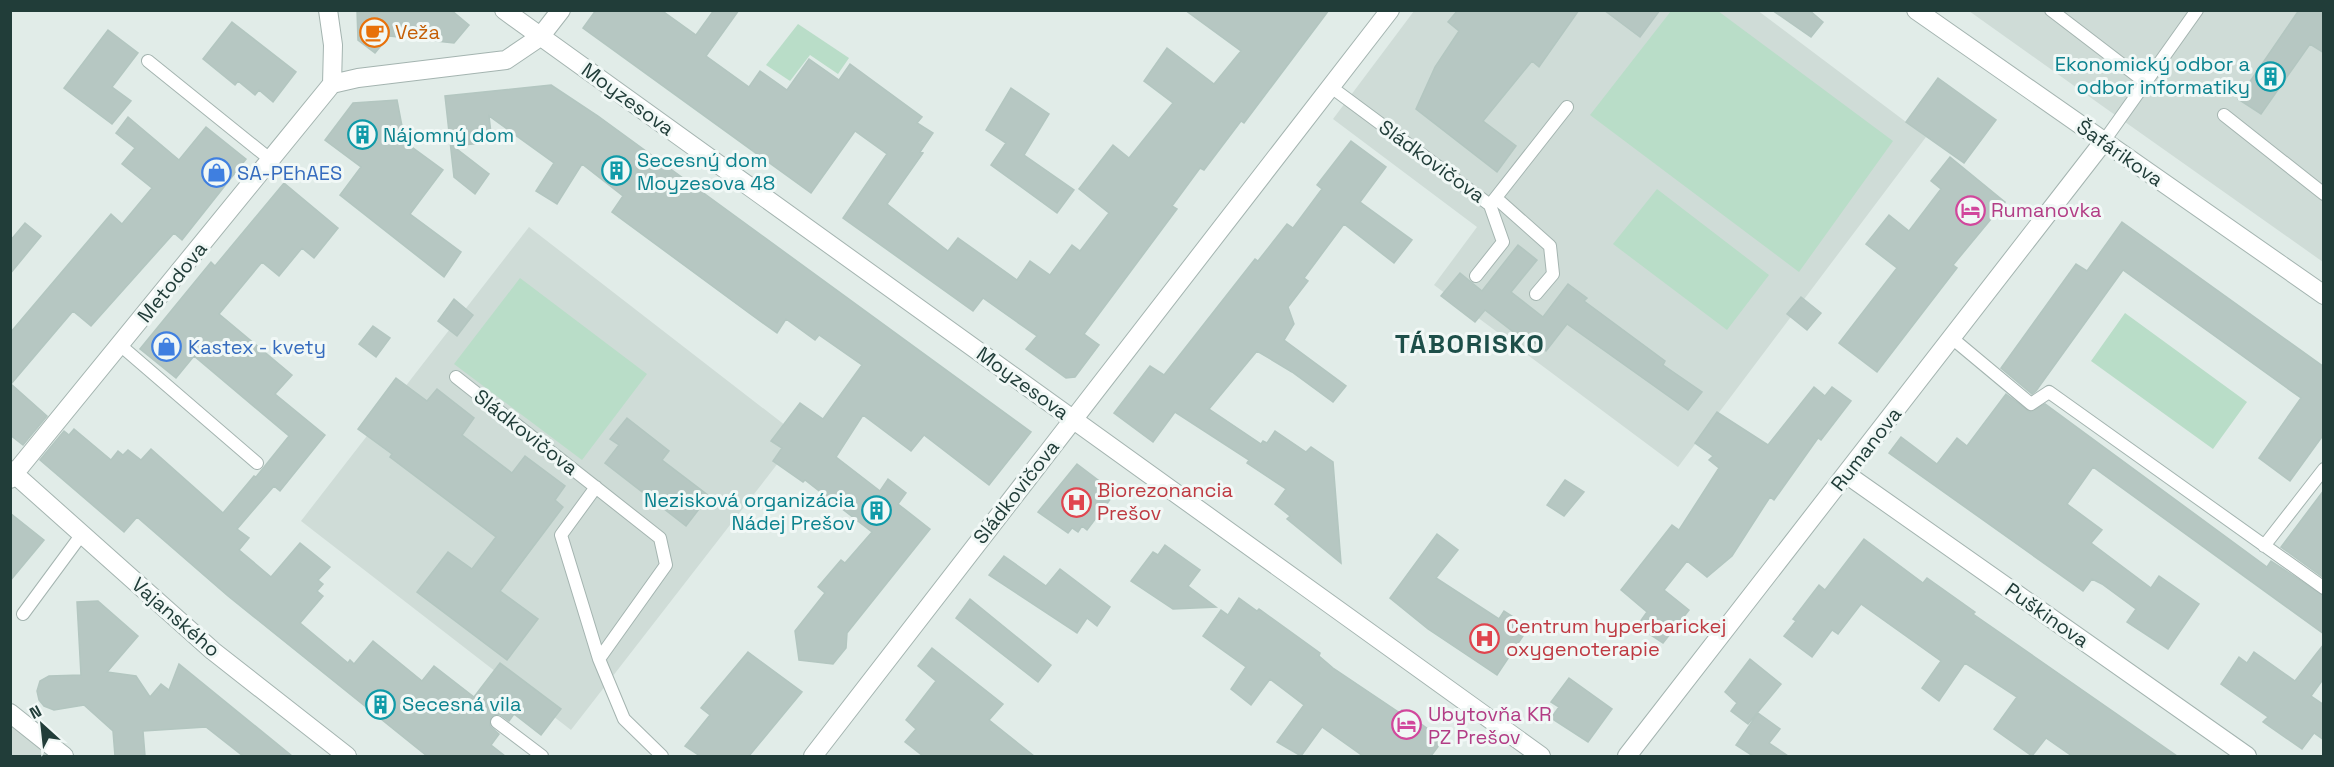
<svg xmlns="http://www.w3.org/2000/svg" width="2334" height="767" font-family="'Space Grotesk',sans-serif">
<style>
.built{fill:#cfdcd7}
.green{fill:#b9ddc8}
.building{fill:#b6c7c2;stroke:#b3c6c0;stroke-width:1.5}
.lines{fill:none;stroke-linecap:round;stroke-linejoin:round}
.service-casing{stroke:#a4b4b0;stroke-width:14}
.pedestrian-casing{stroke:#a4b4b0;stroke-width:20}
.minor-casing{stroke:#a4b4b0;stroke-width:20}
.tertiary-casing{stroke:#a4b4b0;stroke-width:20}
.service{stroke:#fff;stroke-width:12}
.pedestrian{stroke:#fff;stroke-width:18}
.minor{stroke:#fff;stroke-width:18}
.tertiary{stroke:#fff;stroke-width:18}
.labels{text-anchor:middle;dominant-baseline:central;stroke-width:6;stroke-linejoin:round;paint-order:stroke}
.food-label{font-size:20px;fill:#c56008;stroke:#f1f8f6;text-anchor:start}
.culture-label{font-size:20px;fill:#0d838f;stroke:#f1f8f6;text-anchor:start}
.street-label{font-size:20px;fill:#213d39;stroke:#f1f8f6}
.shop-label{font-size:20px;fill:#366cbe;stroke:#f1f8f6;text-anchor:start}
.hotel-label{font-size:20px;fill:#b23c85;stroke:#f1f8f6;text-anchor:start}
.health-label{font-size:20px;fill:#be3a42;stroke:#f1f8f6;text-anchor:start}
.district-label{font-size:26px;font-weight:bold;letter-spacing:1.5px;fill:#1d4f49;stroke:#f1f8f6}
</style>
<rect width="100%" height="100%" fill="#e1ece8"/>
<path class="built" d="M1757 10 1926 137 1678 467 1434 285 1477 227 1333 119 1414 11Z
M1969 11H2323V262L2101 105Z
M529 227 799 436 571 730 301 521Z
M11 713 64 756H11Z"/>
<path class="green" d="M1671 11H1718L1893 141 1799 272 1590 115Z
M798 24 849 58 838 74 810 55 790 81 766 65Z
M1657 189 1769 275 1727 330 1613 244Z
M520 278 647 374 582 460 454 364Z
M2125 313 2247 402 2213 449 2091 361Z"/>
<path class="building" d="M357 10H451L469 25 454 43 389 36 375 53 358 40Z
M596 10H661L696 35 714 10H739L706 56 749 87 760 71 787 90 809 59 839 80 850 64 922 117 917 123 933 133 920 152 923 153 887 204 948 251 958 238 1017 280 1030 261 1050 275 1072 245 1080 251 1109 213 1079 189 1113 145 1129 158 1173 103 1144 81 1167 48 1214 84 1241 51 1185 10H1329L1244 123 1241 121 1204 170 1200 168 1172 206 1177 209 1084 334 1099 345 1075 377 1066 378 1026 349 1037 336 983 298 973 311 843 218 887 154 855 131 811 193 583 28Z
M1458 10H1579L1539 67 1532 61 1483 121 1516 146 1497 172 1416 109 1435 67 1459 31 1448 22Z
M1604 10H1660L1640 37Z
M1772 10H1809L1823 22 1811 37Z
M2299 10H2324V53L2310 44 2261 114 2238 99Z
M232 22 296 72 273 102 259 90 255 95 238 81 235 85 203 59Z
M108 30 138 53 112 87 131 101 112 124 64 88Z
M1938 78 1996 120 1964 163 1906 122Z
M551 85 598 116 1031 432 989 485 924 435 911 451 863 415 836 457 880 491 888 479 906 493 898 504 930 529 847 633 846 648 833 664 799 660 795 631 825 593 818 587 841 560 845 563 872 532 805 480 803 482 773 461 782 448 771 441 800 403 823 419 862 365 819 335 815 340 786 319 777 333 749 313 612 212 623 196 582 164 557 204 536 191 554 163 489 116 492 142 453 146 489 174 475 194 454 177 445 96Z
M1011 88 1049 114 1024 155 1074 190 1057 213 991 165 1006 143 986 130Z
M397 100 405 142 443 170 410 214 461 252 444 277 340 195 361 167 325 140 353 103Z
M128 117 179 160 206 127 246 159 182 240 174 233 91 326 73 311 11 384 47 416 23 445 10 435V333L111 214 122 224 152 188 122 164 135 148 116 133Z
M1351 141 1386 167 1360 202 1412 240 1394 263 1344 224 1304 278 1308 281 1288 307 1294 324 1284 340 1346 386 1333 402 1292 372 1257 351 1209 409 1261 444 1263 441 1267 443 1275 431 1306 452 1311 447 1333 462 1341 563 1287 519 1290 516 1275 504 1286 489 1247 463 1249 460 1175 412 1153 442 1114 413 1150 366 1164 375 1255 259 1258 261 1287 224 1293 228 1322 189 1317 185Z
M1950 157 2005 202 1953 265 1957 268 1877 372 1839 343 1897 268 1866 244 1889 215 1909 231 1941 189 1931 181Z
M284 183 338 228 314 258 302 248 279 276 262 262 219 314 292 375 275 394 325 435 280 491 274 486 237 529 249 538 239 550 271 577 300 543 330 567 318 580 323 584 317 591 323 596 300 623 348 663 350 660 354 664 373 641 422 681 434 666 474 697 500 663 561 709 541 735 514 714 509 721 499 714 491 717 490 726 499 734 491 745 505 756H427L228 596 137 517 124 532 40 460 64 431 69 435 74 429 111 460 118 451 123 455 128 450 141 460 151 449 223 513 254 476 256 477 289 436 194 356 176 378 140 349 211 262 215 266Z
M2122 222 2324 367V434L2290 481 2259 458 2301 398 2123 270 2036 391 2032 394 2001 368 2076 264 2087 271Z
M25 223 41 236 10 274V241Z
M1518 245 1537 260 1511 292 1543 317 1568 284 1587 298 1584 301 1665 361 1663 365 1702 392 1688 410 1567 324 1546 351 1519 331 1516 334 1485 310 1475 322 1441 296 1460 273 1482 291Z
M1801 297 1821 313 1807 330 1787 314Z
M454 299 473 315 457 336 438 321Z
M373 326 390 338 376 357 359 344Z
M396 378 427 401 437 389 474 418 462 435 512 473 525 456 565 486 555 500 563 507 500 591 538 619 507 660 417 592 448 552 472 569 496 537 390 457 392 454 358 429Z
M1814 387 1825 396 1832 387 1851 401 1821 440 1818 438 1774 500 1770 497 1732 556 1707 577 1687 561 1664 590 1689 610 1663 643 1637 626 1647 612 1621 590 1672 525 1679 530 1719 468 1709 460 1713 456 1695 443 1717 412 1768 445Z
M2006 394 2030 412 2045 404 2267 567 2271 561 2324 596V634L2093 467 2067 504 2102 530 2091 543 2151 588 2159 576 2199 604 2168 649 2127 622 2136 609 2102 584 2092 579 2083 591 1889 453 1901 437 1937 464 1957 438 1967 446Z
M627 418 669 451 662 460 709 496 686 526 605 463 619 445 610 439Z
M1077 464 1115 493 1087 530 1082 526 1078 532 1072 528 1068 533 1038 512Z
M1565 480 1584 492 1564 516 1547 505Z
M2324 490V578L2281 547Z
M10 513 44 540 10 581Z
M1437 534 1458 550 1436 578 1499 619 1504 611 1529 627 1497 675 1428 629 1390 598Z
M1864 539 1923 583 1927 578 1975 612 1973 614 2177 756H2072L2046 738 2032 756 1994 729 2017 697 1965 663 1939 701 1922 688 1941 661 1861 604 1838 634 1832 630 1812 657 1784 636 1796 621 1793 619 1819 585 1825 590Z
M1165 545 1200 570 1188 586 1216 607 1173 609 1131 581 1153 552 1158 555Z
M1004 556 1046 586 1060 569 1110 607 1097 626 1087 618 1077 633 989 575Z
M1239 598 1257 611 1259 609 1320 653 1319 656 1333 668 1400 713 1402 710 1443 740 1431 756H1363L1322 727 1301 756 1277 742 1304 705 1270 679 1251 705 1231 689 1246 667 1203 636 1221 610 1228 615Z
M970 599 1051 665 1038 682 956 618Z
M98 601 138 636 107 672 136 676 150 697 161 684 169 690 179 664 292 756H243L206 727 143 731 145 756H115L113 731 84 705 54 710 44 706 39 700 37 691 40 681 49 676 81 675 77 602Z
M2324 644V678L2311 696 2324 705V740L2314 733 2302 749 2263 722 2268 717 2221 684 2239 657 2247 663 2254 652 2295 681Z
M932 648 1003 704 989 720 1034 756H923L905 742 916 729 906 720 936 681 918 666Z
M748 652 802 692 749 756H700L685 746 710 715 701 708Z
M1750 659 1781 684 1748 724 1731 711 1737 703 1725 692Z
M1569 678 1612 709 1588 742 1551 718 1559 707 1551 702Z
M1758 713 1780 729 1769 743 1788 756H1753L1736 745Z"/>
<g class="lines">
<defs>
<path id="service" d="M2051 10 2145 82
M148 61 271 160
M1331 87 1490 205 1567 107
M2224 115 2324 194
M2104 141 2197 10
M1496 198 1550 246 1553 274 1536 294
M1476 276 1503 242 1490 205
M1953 339 2031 404 2049 392 2324 588
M120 345 257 463
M456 377 660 538 666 565 599 659 624 719 662 756
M596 487 561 535 599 659
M2264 546 2324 469
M23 614 82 534
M497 722 542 756"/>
<path id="pedestrian" d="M10 713 64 756"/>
<path id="minor" d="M328 10 333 45 332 84
M504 10 1541 756
M332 84 358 78 506 60 540 37 561 10
M10 470 213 651 347 756
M1846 474 2247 756
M10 479 332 84
M813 756 1390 10
M1627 756 2104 141"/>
<path id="tertiary" d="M1916 10 2324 295"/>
</defs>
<use href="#service" class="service-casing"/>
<use href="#pedestrian" class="pedestrian-casing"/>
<use href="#minor" class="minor-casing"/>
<use href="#tertiary" class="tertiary-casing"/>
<use href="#service" class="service"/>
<use href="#pedestrian" class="pedestrian"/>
<use href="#minor" class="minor"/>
<use href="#tertiary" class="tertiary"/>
</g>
<defs>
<symbol id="cafe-ring" viewBox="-11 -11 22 22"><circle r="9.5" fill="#f1f8f6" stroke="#e8710a" stroke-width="1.5"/><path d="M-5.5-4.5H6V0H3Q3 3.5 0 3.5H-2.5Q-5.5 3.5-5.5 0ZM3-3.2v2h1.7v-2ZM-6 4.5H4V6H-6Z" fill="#e8710a"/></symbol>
<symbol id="building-ring" viewBox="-11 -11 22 22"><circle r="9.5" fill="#f1f8f6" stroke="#0f9aa8" stroke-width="1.5"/><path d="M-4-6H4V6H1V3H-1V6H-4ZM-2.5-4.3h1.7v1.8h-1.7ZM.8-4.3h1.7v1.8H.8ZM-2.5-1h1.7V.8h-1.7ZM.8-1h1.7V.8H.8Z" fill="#0f9aa8"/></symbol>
<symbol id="shop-ring" viewBox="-11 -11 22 22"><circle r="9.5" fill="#f1f8f6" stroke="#3f7fe0" stroke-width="1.5"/><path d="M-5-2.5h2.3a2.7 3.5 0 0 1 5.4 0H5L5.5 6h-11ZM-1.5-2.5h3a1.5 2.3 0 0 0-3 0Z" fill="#3f7fe0"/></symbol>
<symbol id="hotel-ring" viewBox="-11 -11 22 22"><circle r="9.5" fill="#f1f8f6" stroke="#d1479c" stroke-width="1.5"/><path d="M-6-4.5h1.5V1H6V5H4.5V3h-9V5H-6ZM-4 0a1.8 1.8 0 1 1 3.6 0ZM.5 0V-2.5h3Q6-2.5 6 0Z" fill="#d1479c"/></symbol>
<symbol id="hospital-ring" viewBox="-11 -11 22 22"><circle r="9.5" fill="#f1f8f6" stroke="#e0444e" stroke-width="1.5"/><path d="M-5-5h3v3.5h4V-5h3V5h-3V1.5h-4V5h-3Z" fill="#e0444e"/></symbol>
</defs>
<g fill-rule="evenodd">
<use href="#cafe-ring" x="358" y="16" width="33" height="33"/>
<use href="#building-ring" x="2254" y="60" width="33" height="33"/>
<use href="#building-ring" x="346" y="118" width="33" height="33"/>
<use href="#building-ring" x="600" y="154" width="33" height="33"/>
<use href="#shop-ring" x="200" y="156" width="33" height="33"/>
<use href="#hotel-ring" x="1954" y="194" width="33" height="33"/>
<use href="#shop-ring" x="150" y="330" width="33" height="33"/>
<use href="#hospital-ring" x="1060" y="486" width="33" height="33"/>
<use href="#building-ring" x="860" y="494" width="33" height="33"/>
<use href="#hospital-ring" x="1468" y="622" width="33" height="33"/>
<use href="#building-ring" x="364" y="688" width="33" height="33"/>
<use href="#hotel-ring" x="1390" y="708" width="33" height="33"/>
</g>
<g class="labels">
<g class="food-label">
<text x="395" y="32">Veža</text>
</g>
<g class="culture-label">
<text x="2250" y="64" text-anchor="end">Ekonomický odbor a<tspan x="2250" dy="23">odbor informatiky</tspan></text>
<text x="383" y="135">Nájomný dom</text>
<text x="637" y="160">Secesný dom<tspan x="637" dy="23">Moyzesova 48</tspan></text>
<text x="855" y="500" text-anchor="end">Nezisková organizácia<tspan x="855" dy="23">Nádej Prešov</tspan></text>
<text x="402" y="704">Secesná vila</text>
</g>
<g class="street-label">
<text transform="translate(628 99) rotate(36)">Moyzesova</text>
<text transform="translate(2120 153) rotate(35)">Šafárikova</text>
<text transform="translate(1432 161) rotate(36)">Sládkovičova</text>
<text transform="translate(172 282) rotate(-51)">Metodova</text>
<text transform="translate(1023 383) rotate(36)">Moyzesova</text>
<text transform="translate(526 432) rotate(38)">Sládkovičova</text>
<text transform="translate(1866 449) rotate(-52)">Rumanova</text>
<text transform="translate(1016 492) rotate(-52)">Sládkovičova</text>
<text transform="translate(2047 615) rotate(35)">Puškinova</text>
<text transform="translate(176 617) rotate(41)">Vajanského</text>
</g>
<g class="shop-label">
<text x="237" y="173">SA-PEhAES</text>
<text x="188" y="347">Kastex - kvety</text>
</g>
<g class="hotel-label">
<text x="1991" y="210">Rumanovka</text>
<text x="1428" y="714">Ubytovňa KR<tspan x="1428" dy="23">PZ Prešov</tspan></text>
</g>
<g class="health-label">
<text x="1097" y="490">Biorezonancia<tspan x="1097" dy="23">Prešov</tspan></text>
<text x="1506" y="626">Centrum hyperbarickej<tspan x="1506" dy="23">oxygenoterapie</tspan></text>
</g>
<g class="district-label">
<text x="1470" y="344">TÁBORISKO</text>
</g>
</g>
<rect width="2334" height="767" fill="none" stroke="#213d39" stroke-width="24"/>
<g transform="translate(42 725) rotate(333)" stroke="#f1f8f6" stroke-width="4.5" paint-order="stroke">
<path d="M0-4.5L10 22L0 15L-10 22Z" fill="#213d39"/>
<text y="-9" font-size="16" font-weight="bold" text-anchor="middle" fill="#213d39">N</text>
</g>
</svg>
